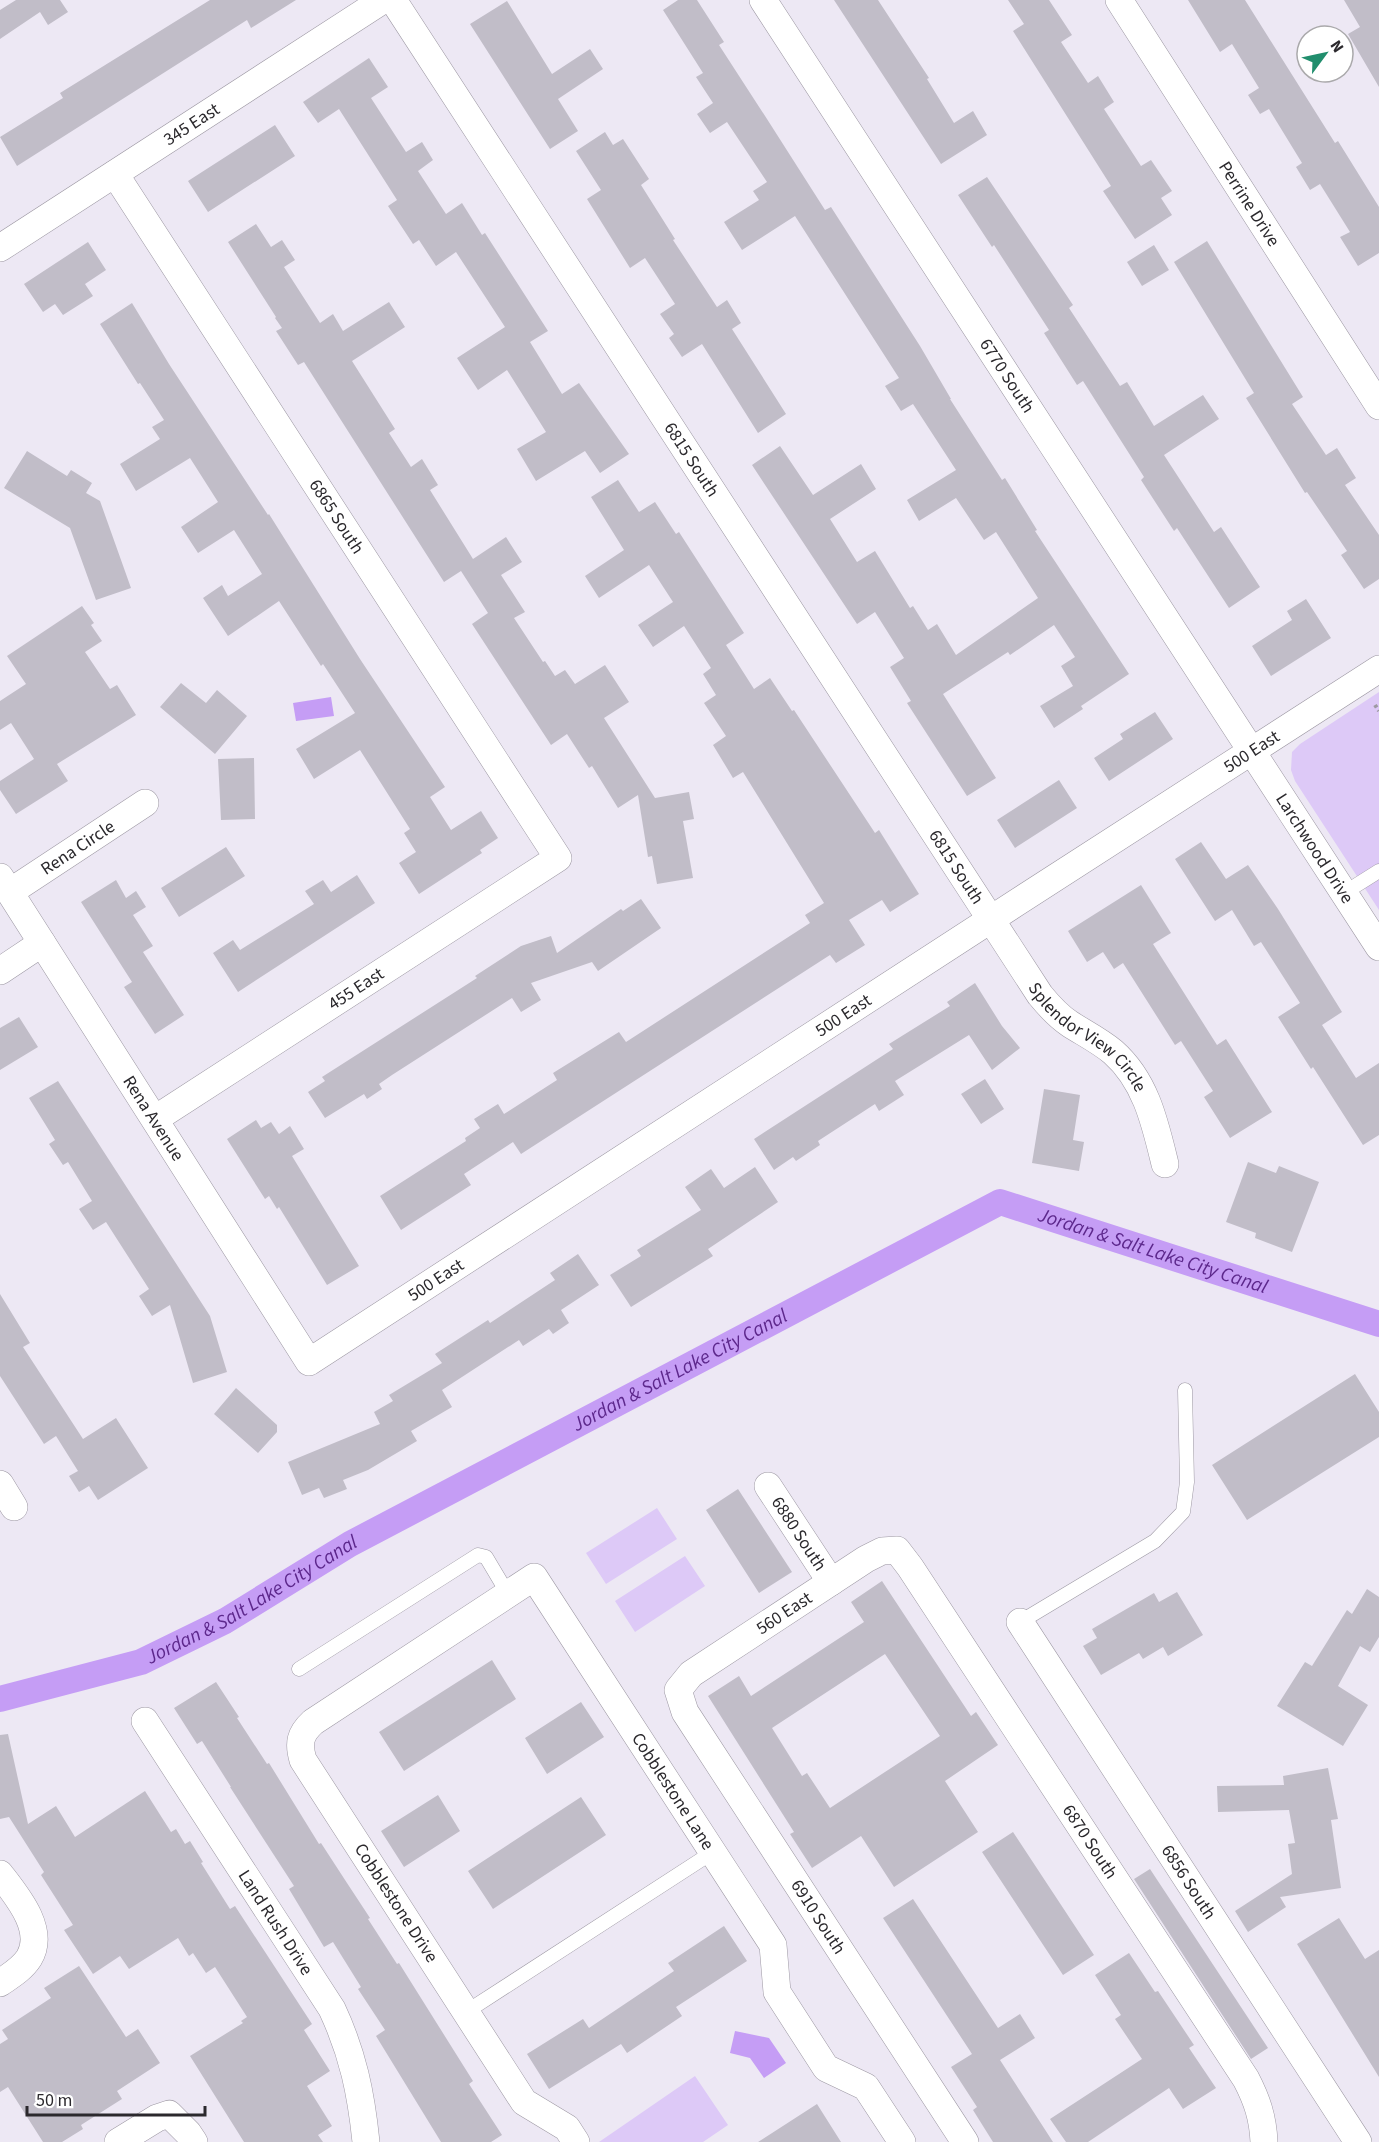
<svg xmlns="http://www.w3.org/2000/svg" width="1379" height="2142" font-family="'Source Sans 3',sans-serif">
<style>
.green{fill:#ddc9f7}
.water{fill:#c59df5}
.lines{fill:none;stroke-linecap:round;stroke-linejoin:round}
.canal{stroke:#c59df5;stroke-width:26}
.building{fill:#c1bdc8;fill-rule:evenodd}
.service-casing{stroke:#9d98a3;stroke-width:15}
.minor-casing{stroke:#9d98a3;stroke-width:28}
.path{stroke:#9d99a2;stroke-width:4;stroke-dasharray:3 3;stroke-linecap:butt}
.service{stroke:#fff;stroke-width:14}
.minor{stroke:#fff;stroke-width:27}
.labels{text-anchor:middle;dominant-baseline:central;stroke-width:4.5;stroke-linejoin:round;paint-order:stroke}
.street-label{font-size:18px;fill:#2b292d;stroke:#fff}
.water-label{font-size:20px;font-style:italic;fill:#5d288c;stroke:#fff}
</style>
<rect width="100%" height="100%" fill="#ede8f4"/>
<path class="green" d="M1379 692V910L1295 781 1291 770 1292 752 1300 744Z
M657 1508 677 1539 606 1584 586 1553Z
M685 1556 705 1586 635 1632 615 1601Z
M695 2076 728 2125 703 2142H599Z"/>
<path class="water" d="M331 697 334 716 296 721 293 703Z
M735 2031 769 2038 786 2063 764 2078 750 2058 730 2053Z"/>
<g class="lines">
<path class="canal" id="s1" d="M0 1699 141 1662 225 1621 350 1544 1000 1202 1379 1324"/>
</g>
<path class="building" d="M16 0H60L68 12 48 25 40 12 0 39V10Z
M210 0H296L251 28 247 20 17 166 0 137 63 98 60 93Z
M678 0H697L724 42 719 45 767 119 825 210 831 207 920 346 951 399H950L1002 480 1005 478 1037 530 1035 531 1129 674 1081 706 1083 709 1054 728 1040 706 1073 686 1061 666 1075 657 1054 625 1010 655 1008 652 943 694 996 778 967 796 907 703 911 701 890 667 904 658 875 612 857 624 752 465 780 446 813 495 861 464 876 489 830 519 857 562 875 551 910 608 913 606 928 630 937 624 956 655 1038 598 996 532 984 540 956 498 919 521 907 500 956 470 913 404 901 411 885 386 899 378 795 216 742 250 724 222 759 200 753 191 767 182 727 122 710 133 697 114 713 103 696 77 703 73 663 10Z
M834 0H878L929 78 927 79 954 123 973 111 987 135 941 164Z
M1008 0H1049L1072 35 1061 42 1088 83 1098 76 1114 102 1104 109 1141 166 1151 160 1172 191 1161 198 1172 215 1135 239 1103 191 1111 186 1013 31 1024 24Z
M1188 0H1245L1335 143 1338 141 1379 207V253L1358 266 1340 237 1350 232 1320 184 1310 190 1296 167 1302 163 1269 109 1260 114 1248 95 1259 88 1232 44 1220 52Z
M1344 0H1379V87L1348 34 1360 27Z
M507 1 552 74 590 49 603 69 558 99 578 131 550 149 470 24Z
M369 58 388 87 371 98 406 152 422 142 433 160 418 171 446 214 462 203 482 235 485 233 548 331 530 342 562 394 579 383 629 454 600 473 585 451 536 481 517 449 546 432 507 370 478 390 457 358 505 327 456 252 436 266 419 240 413 244 388 206 397 200 339 109 318 123 303 102Z
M275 125 295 156 208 212 188 181Z
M605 132 613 145 623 139 649 179 641 185 675 239 673 240 717 307 727 300 741 323 732 329 786 414 758 433 702 344 682 357 669 338 674 334 660 314 675 304 645 258 630 268 587 199 601 190 576 151Z
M987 177 1073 305 1069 308 1120 386 1127 382 1154 426 1203 395 1219 419 1164 455 1214 532 1221 527 1260 587 1229 608 1177 528 1174 531 1141 480 1144 477 1083 381 1077 385 1044 333 1049 330 994 245 992 247 958 195Z
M256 224 271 247 282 240 295 260 284 267 320 323 333 314 343 331 389 302 405 327 352 361 395 429 389 433 411 467 422 459 438 485 430 490 473 559 506 537 522 562 501 575 525 612 514 618 543 662 545 661 555 676 565 670 575 684 605 665 629 702 604 718 655 798 689 792 694 819 683 821 693 878 657 884 652 856 648 857 638 795 618 808 592 766 589 768 567 734 551 745 472 624 488 613 461 571 444 582 304 362 298 365 276 331 282 328 275 318 276 317 228 242Z
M1207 241 1303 397 1292 404 1326 455 1337 448 1356 478 1345 485 1379 535V579L1364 589 1341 555 1347 551 1307 492 1305 493 1246 398 1254 393 1174 262Z
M88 242 106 270 85 284 93 296 63 315 55 304 43 312 24 284Z
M1154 245 1169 270 1142 286 1127 262Z
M132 303 169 364 268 515 269 514 360 659 445 787 430 797 451 830 481 811 498 838 480 850 482 853 419 894 399 863 416 852 404 833 410 829 360 750 314 779 296 749 355 713 323 664 321 666 279 601 228 636 203 598 222 585 228 596 262 574 234 530 198 553 181 527 218 502 190 458 136 491 120 464 160 439 152 427 164 420 140 383 138 384 100 324Z
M27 451 67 476 71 470 92 483 86 493 100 501 131 588 96 600 70 528 4 488Z
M618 480 639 512 655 502 676 534 679 532 744 633 726 645 754 689 770 678 792 711 794 710 875 833 879 830 919 894 890 912 882 900 849 920 865 945 836 963 830 955 521 1154 513 1142 464 1174 471 1185 401 1230 380 1196 466 1141 465 1138 480 1128 474 1119 498 1104 504 1114 557 1080 553 1073 619 1032 626 1042 810 923 805 915 824 903 743 772 733 778 713 745 726 736 704 703 716 695 703 674 711 668 684 626 653 647 638 625 673 602 649 565 599 598 585 576 624 550 591 497Z
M1306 599 1331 638 1271 676 1252 646 1292 620 1287 611Z
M82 606 94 623 91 625 102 641 85 652 110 689 117 685 136 715 57 764 68 781 16 814 0 790V781L34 759 11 723 0 730V701L26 684 7 656Z
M181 683 206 703 217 690 247 716 215 754 160 707Z
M1155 712 1173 739 1109 781 1094 758 1123 739 1120 734Z
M254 758 255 819 221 820 218 759Z
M1059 780 1077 808 1015 848 997 820Z
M1201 842 1226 879 1248 865 1278 909 1342 1012 1322 1025 1356 1078 1379 1063V1135L1363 1145 1313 1067 1311 1069 1278 1017 1300 1003 1261 942 1254 946 1232 910 1215 921 1175 859Z
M226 847 245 876 179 917 161 888Z
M357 875 375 903 238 992 213 953 233 940 240 950 314 904 305 891 323 880 331 892Z
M116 880 126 898 136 891 146 907 133 915 153 946 143 952 184 1015 155 1034 124 987 132 982 81 902Z
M1141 885 1171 933 1153 944 1217 1045 1226 1039 1272 1112 1230 1138 1204 1097 1213 1091 1181 1041 1175 1045 1123 963 1114 969 1103 952 1087 962 1068 931Z
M641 899 661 928 598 971 592 962 531 983 541 1000 521 1012 512 998 392 1075 379 1084 382 1089 367 1099 364 1094 325 1118 308 1092 325 1081 322 1077 477 978 475 976 521 946 551 936 557 953 621 909 623 911Z
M975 983 1002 1026 1020 1048 992 1070 969 1035 895 1081 904 1095 879 1111 875 1104 818 1141 820 1145 796 1161 793 1157 774 1170 754 1139 893 1049 889 1044 950 1006 947 1002Z
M19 1017 38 1047 0 1070V1028Z
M985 1079 1004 1109 981 1124 961 1094Z
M58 1081 210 1316 227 1372 193 1383 170 1305 152 1316 139 1296 149 1289 106 1222 93 1230 79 1209 92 1201 68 1162 63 1165 49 1144 55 1140 29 1098Z
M1044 1089 1080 1095 1073 1140 1084 1142 1079 1171 1032 1163Z
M256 1120 261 1128 271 1122 279 1134 290 1126 304 1149 292 1156 359 1266 327 1285 279 1207 277 1209 269 1196 265 1199 227 1139Z
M1248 1162 1276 1173 1279 1166 1319 1182 1292 1252 1255 1238 1256 1233 1226 1222Z
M755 1167 778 1202 708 1249 713 1256 631 1307 610 1275 641 1256 637 1250 701 1210 685 1187 711 1169 724 1188Z
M578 1254 599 1285 561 1310 569 1323 553 1334 549 1329 523 1346 519 1340 442 1390 452 1407 411 1431 417 1441 368 1470 343 1480 347 1489 324 1498 319 1488 302 1495 288 1462 380 1424 374 1412 393 1401 389 1395 442 1363 435 1354 488 1320 490 1323 555 1280 550 1273Z
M0 1294 30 1343 23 1347 83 1439 116 1418 148 1468 98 1500 89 1486 79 1492 69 1476 78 1471 56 1436 44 1444 0 1376Z
M1355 1374 1379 1412V1437L1247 1520 1212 1465Z
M236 1388 277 1425V1432L258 1453 214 1414Z
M738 1489 792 1572 759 1593 706 1510Z
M882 1581 971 1716 976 1712 998 1745 945 1781 978 1832 894 1887 861 1836 812 1868 790 1834 794 1832 708 1696 739 1676 751 1696 864 1622 851 1602ZM885 1654 940 1736 830 1808 807 1773 802 1776 772 1728Z
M1367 1589 1379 1597V1637L1370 1652 1360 1646 1338 1686 1368 1705 1343 1746 1277 1706 1305 1662 1312 1666 1347 1610 1352 1614Z
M1177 1592 1203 1635 1168 1656 1163 1647 1143 1659 1139 1653 1101 1675 1083 1646 1097 1638 1092 1629 1154 1593 1159 1602Z
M492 1660 516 1699 404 1771 379 1732Z
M216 1682 239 1717 237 1718 267 1764 269 1763 319 1844 321 1843 347 1883 370 1918 368 1919 397 1964 399 1963 473 2081 469 2084 502 2135 491 2142H441L376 2036 385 2030 358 1989 361 1987 333 1942 324 1947 289 1889 294 1886 230 1787H231L202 1741 197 1744 174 1708Z
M581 1702 604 1737 547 1774 525 1738Z
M8 1734 28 1824 56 1806 75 1837 145 1791 171 1832 176 1829 185 1844 190 1841 203 1862 201 1863 230 1909 235 1906 312 2024 304 2030 330 2071 307 2086 332 2126 318 2135 323 2142H244L190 2056 243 2023 241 2021 247 2017 215 1967 206 1973 193 1953 189 1956 178 1938 129 1969 120 1956 93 1974 64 1930 73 1925 41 1875 44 1872 9 1817 0 1819V1735Z
M1328 1768 1338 1819 1331 1820 1341 1888 1280 1897 1286 1907 1248 1932 1235 1911 1292 1874 1288 1844 1295 1843 1289 1810 1218 1812 1217 1786 1284 1785 1283 1776Z
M438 1795 460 1831 404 1867 381 1831Z
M581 1797 606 1835 493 1909 468 1871Z
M1013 1832 1094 1955 1063 1975 982 1852Z
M1150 1869 1268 2048 1251 2059 1134 1879Z
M913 1899 998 2028 1020 2014 1035 2038 1000 2060 1053 2142H993L973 2110 977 2107 951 2067 972 2054 883 1918Z
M1339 1918 1365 1959 1379 1950V2077L1297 1944Z
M724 1926 747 1961 676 2007 682 2016 627 2053 621 2044 549 2089 527 2054 583 2019 589 2028 674 1971 668 1963Z
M1129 1953 1155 1992 1158 1991 1194 2045 1189 2048 1216 2088 1183 2109 1169 2088 1088 2142H1066L1050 2119 1142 2059 1115 2019 1121 2015 1095 1975Z
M79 1966 126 2037 138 2029 160 2063 117 2091 122 2099 81 2125 83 2129 62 2142H43L8 2087 0 2092V2044L8 2039 2 2030 51 1998 44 1988Z
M817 2104 841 2142H758Z"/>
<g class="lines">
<defs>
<path id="service" d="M1344 893 1379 871
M1020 1622 1155 1541 1183 1512 1187 1482 1185 1390
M299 1669 478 1555 486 1557 508 1594
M466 2012 713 1852"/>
<g id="minor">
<path id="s2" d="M393 0 1040 995C1049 1006 1058 1016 1070 1024 1084 1033 1100 1041 1113 1052 1146 1081 1155 1123 1165 1164"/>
<path id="s3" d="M763 0 1379 947"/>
<path id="s4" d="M1119 0 1379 406"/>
<path id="s5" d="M115 174 558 858 155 1119"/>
<path id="s6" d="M0 248 383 0"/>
<path id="s7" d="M0 877 309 1362 1016 903 1379 669"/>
<path id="s8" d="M10 892 145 803"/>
<path d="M0 971 42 943"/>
<path d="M0 1484 14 1507"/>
<path id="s9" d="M768 1486 831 1582"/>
<path id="s10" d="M1020 1622 1358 2142"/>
<path id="s11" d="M145 1721 332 2009C353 2054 361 2093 366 2142"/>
<path d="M0 1874C17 1896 46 1930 29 1958 22 1969 10 1976 0 1983"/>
<path d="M118 2142 157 2118 169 2114 188 2133 194 2142"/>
<path id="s12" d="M576 2142 567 2128 524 2102 303 1760C298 1743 300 1734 313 1722L534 1577 773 1945 777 1992 826 2068 866 2087 902 2142"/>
<path id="s13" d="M965 2142 685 1712 678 1690 691 1674 866 1559 882 1551 897 1550 910 1567 1246 2079C1257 2100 1263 2118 1264 2142"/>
</g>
</defs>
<use href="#service" class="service-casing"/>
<use href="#minor" class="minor-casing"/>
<path class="path" d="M1375 705 1379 711"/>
<use href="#service" class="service"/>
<use href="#minor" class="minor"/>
</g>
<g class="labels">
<g class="street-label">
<text stroke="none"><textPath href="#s6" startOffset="228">345 East</textPath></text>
<text stroke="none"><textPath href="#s4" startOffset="242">Perrine Drive</textPath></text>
<text stroke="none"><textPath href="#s3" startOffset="448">6770 South</textPath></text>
<text stroke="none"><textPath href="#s2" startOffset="548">6815 South</textPath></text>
<text stroke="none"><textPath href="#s5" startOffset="408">6865 South</textPath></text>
<text stroke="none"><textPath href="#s7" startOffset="1698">500 East</textPath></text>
<text stroke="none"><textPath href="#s8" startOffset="81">Rena Circle</textPath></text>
<text stroke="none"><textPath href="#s3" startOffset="1012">Larchwood Drive</textPath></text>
<text stroke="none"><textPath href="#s2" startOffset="1034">6815 South</textPath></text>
<text transform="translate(356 989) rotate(-33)">455 East</text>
<text stroke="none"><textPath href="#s7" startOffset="1212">500 East</textPath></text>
<text stroke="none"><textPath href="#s2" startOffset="1251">Splendor View Circle</textPath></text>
<text stroke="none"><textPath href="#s7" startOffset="286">Rena Avenue</textPath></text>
<text stroke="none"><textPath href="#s7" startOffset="726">500 East</textPath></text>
<text stroke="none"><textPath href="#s9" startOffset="57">6880 South</textPath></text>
<text stroke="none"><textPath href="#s13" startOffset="668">560 East</textPath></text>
<text stroke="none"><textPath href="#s12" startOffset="1036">Cobblestone Lane</textPath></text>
<text stroke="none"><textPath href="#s13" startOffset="1149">6870 South</textPath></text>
<text stroke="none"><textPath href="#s10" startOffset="310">6856 South</textPath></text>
<text transform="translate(396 1903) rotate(57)">Cobblestone Drive</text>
<text transform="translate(818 1917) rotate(57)">6910 South</text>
<text stroke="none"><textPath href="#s11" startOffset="240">Land Rush Drive</textPath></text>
</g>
<g class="water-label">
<text stroke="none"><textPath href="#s1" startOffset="1281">Jordan &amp; Salt Lake City Canal</textPath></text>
<text stroke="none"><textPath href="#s1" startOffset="759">Jordan &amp; Salt Lake City Canal</textPath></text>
<text stroke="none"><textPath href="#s1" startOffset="273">Jordan &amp; Salt Lake City Canal</textPath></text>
</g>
</g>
<g transform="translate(1325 54) rotate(57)"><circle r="28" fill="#ffffff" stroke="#aaa9ab" stroke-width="1.5"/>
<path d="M0-4.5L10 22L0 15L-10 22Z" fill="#218e6d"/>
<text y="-9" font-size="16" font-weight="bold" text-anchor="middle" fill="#2b292d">N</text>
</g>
<path d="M27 2106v9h178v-9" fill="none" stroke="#2b292d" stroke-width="3"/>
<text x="36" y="2106" font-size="18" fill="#2b292d" stroke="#ffffff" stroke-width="4.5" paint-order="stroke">50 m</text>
</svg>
